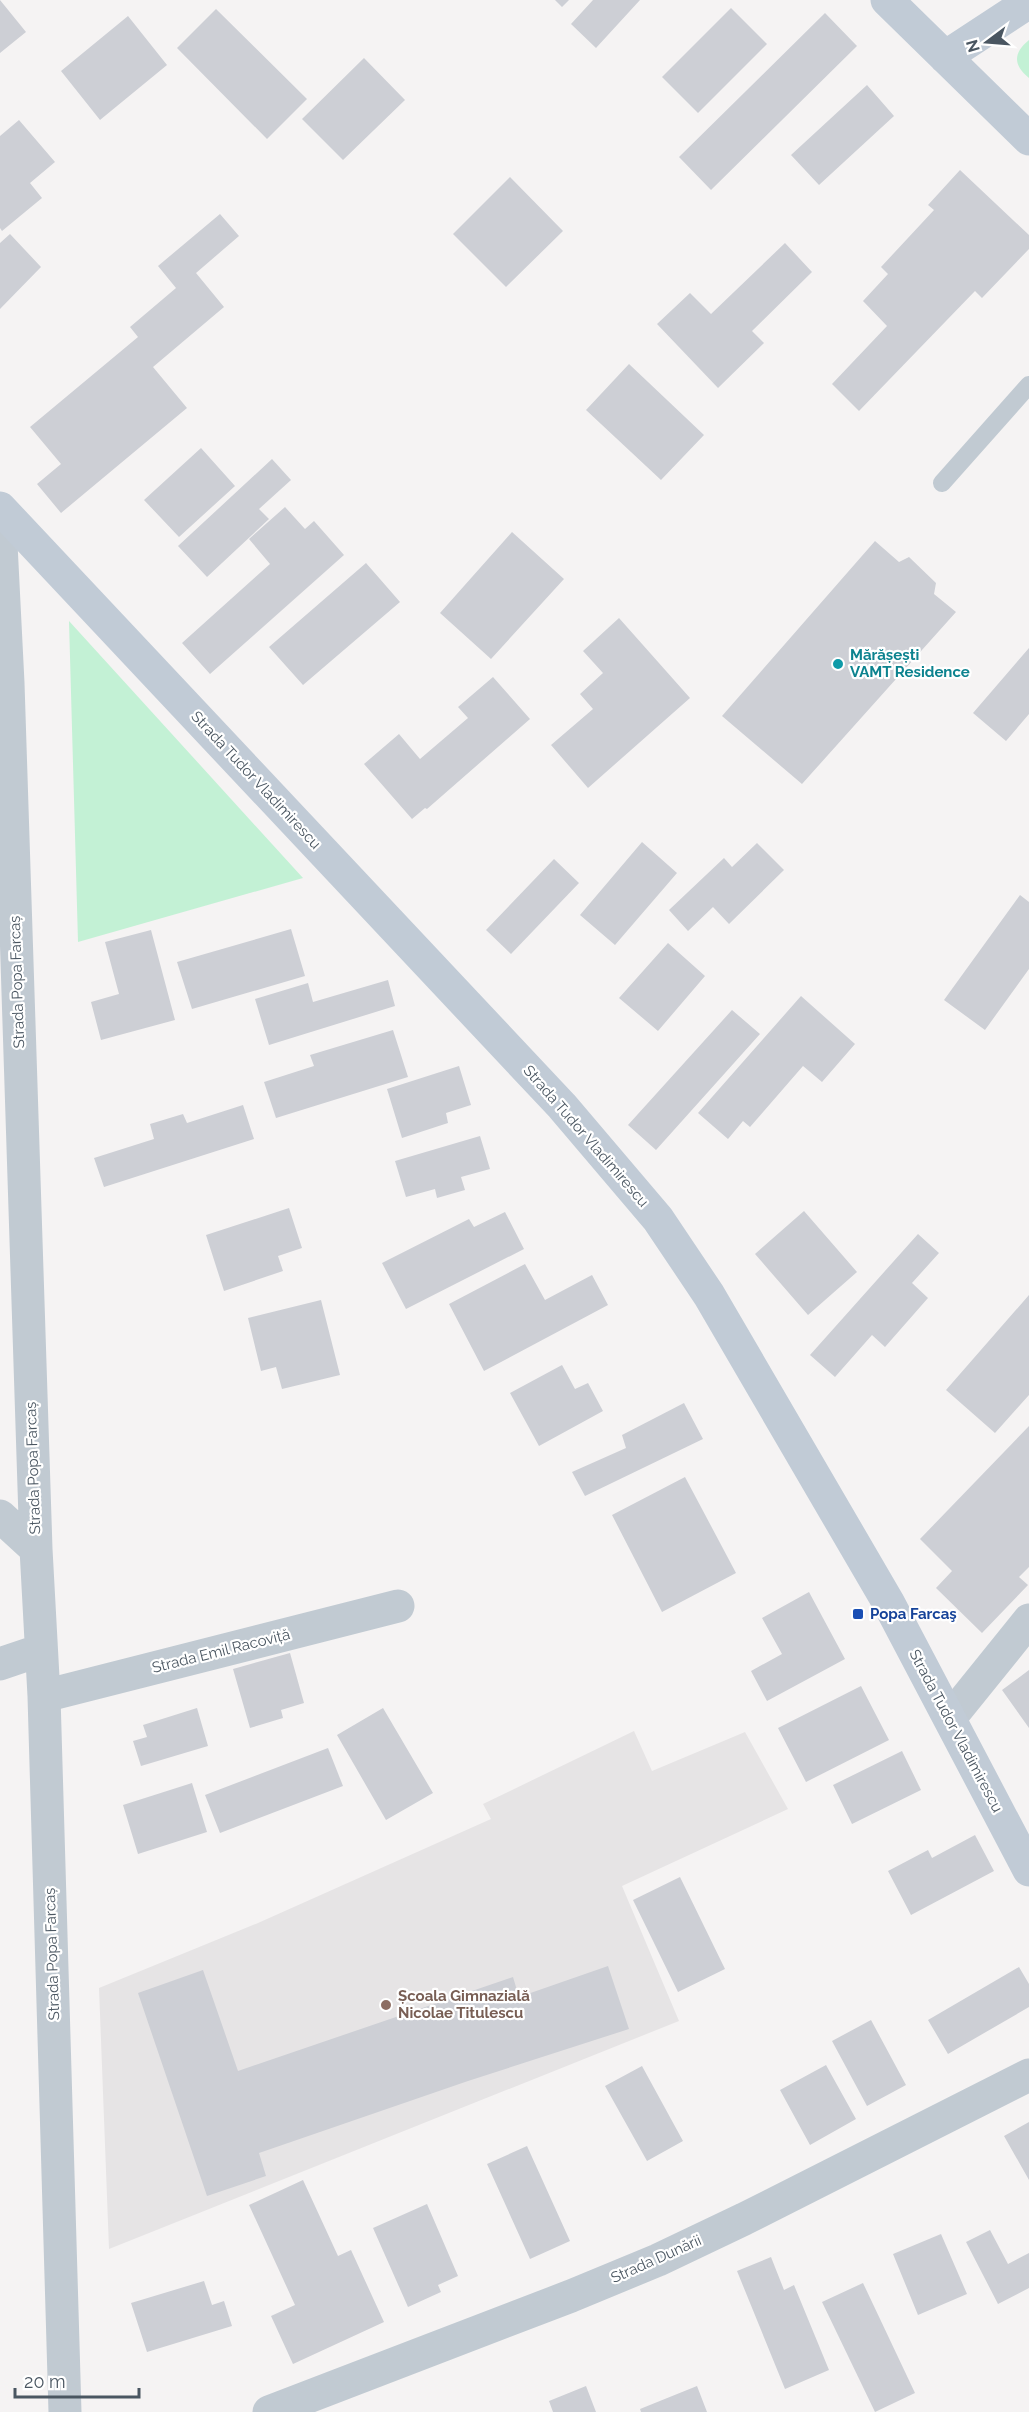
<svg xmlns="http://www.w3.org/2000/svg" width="1029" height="2412" font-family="Raleway,sans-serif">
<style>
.education{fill:#e6e4e5}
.green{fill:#c3f1d5}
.building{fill:#cdcfd5}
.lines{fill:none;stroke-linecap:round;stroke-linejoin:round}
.lane{stroke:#c1cad2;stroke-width:18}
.street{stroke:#c1cad2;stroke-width:33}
.secondary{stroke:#c1cbd6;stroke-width:33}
.culture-dot{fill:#0f9aa8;stroke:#fff;stroke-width:2}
.transit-dot{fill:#1a4fb4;stroke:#fff;stroke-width:2}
.education-dot{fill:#8d6e63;stroke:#fff;stroke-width:2}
.labels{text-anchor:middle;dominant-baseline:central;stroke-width:4.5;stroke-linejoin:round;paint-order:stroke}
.culture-label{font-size:15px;font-weight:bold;fill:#0d838f;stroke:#fff;text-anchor:start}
.street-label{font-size:15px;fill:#4a5661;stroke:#fff}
.transit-label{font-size:15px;font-weight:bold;fill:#164399;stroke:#fff;text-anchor:start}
.education-label{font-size:15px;font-weight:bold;fill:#785e54;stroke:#fff;text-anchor:start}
</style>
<rect width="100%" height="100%" fill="#f5f3f3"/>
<path class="education" d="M634 1731 652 1771 745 1732 788 1809 622 1886 679 2021 109 2249 99 1988 258 1923 491 1819 483 1804Z"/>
<path class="green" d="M1029 40V78C1013 65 1013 53 1029 40Z
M69 621 303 878 78 942Z"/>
<path class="building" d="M0 0 26 32 0 53Z
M555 0H569L562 7Z
M593 0H640L596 48 571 24Z
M731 8 767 44 698 113 662 77Z
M216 9 307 99 267 139 177 48Z
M825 13 857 46 711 190 679 157Z
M128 16 167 65 100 120 61 71Z
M364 58 405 100 343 160 302 119Z
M867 85 894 116 819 185 791 155Z
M19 120 55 162 30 183 42 198 2 231 0 228V136Z
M960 170 1029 235V249L982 298 975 291 859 411 832 384 887 326 863 301 888 274 881 267 934 210 928 205Z
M510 177 563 231 506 287 453 234Z
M220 214 239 236 196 273 224 307 153 367 187 408 61 513 37 484 61 464 30 427 138 337 130 327 176 288 158 266Z
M10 234 41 267 0 309V243Z
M785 243 812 272 752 331 764 343 718 388 657 324 690 293 711 314Z
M629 364 704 435 661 480 586 410Z
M201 448 235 486 179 537 144 500Z
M272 459 291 480 259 509 269 519 207 577 178 546Z
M285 507 305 529 314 521 344 555 210 674 182 643 270 564 249 539Z
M512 532 564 579 491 659 440 613Z
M875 541 899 562 909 557 936 583 934 594 956 612 802 784 722 716Z
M366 563 400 602 303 685 269 647Z
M619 618 690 698 588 788 551 745 593 709 580 694 603 673 583 651Z
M1029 648V714L1006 741 973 713Z
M493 677 530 719 427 809 425 808 412 819 364 764 399 734 420 759 468 718 458 707Z
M642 842 677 873 615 945 580 915Z
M757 843 784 870 729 924 713 907 688 931 669 910 724 858 732 867Z
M554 859 579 883 511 954 486 930Z
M1020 895 1029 902V969L985 1030 944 1000Z
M291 929 305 976 192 1009 177 962Z
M151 930 175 1020 101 1040 91 1002 119 994 105 942Z
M668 943 705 976 658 1031 619 998Z
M388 980 395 1006 269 1045 255 999 308 983 313 1002Z
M801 996 855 1044 822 1082 803 1066 750 1127 743 1121 728 1139 698 1113Z
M732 1010 760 1034 656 1150 628 1125Z
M393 1030 408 1077 276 1118 264 1082 314 1066 310 1055Z
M459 1066 471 1105 446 1113 448 1123 402 1138 387 1089Z
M243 1105 254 1139 104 1187 94 1158 154 1139 150 1124 183 1114 187 1123Z
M480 1136 490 1169 461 1177 465 1190 437 1198 435 1189 406 1197 395 1161Z
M289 1208 302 1248 278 1256 283 1271 224 1291 206 1235Z
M804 1211 857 1272 808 1315 755 1254Z
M505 1212 524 1249 406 1309 382 1263 469 1219 474 1227Z
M918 1234 939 1253 912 1283 928 1298 885 1347 872 1335 835 1377 810 1355Z
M525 1264 545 1300 592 1275 608 1305 484 1371 449 1304Z
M1029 1295V1395L995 1433 946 1390Z
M321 1300 340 1375 282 1389 276 1367 261 1371 248 1318Z
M562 1365 575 1389 588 1383 603 1411 539 1446 510 1393Z
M684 1403 703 1439 585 1496 572 1472 626 1448 622 1435Z
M1029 1426V1567L1019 1577 1028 1585 982 1633 936 1588 952 1571 920 1539Z
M685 1477 736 1573 662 1612 612 1515Z
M809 1592 845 1659 767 1701 751 1671 782 1654 762 1618Z
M290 1653 304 1703 281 1710 283 1718 250 1728 233 1669Z
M1029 1670V1728L1002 1690Z
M861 1686 889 1740 806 1782 778 1728Z
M197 1708 208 1746 141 1766 133 1741 147 1737 143 1725Z
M383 1708 433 1793 386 1820 337 1735Z
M328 1748 343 1786 220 1833 205 1795Z
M902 1751 921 1790 852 1824 833 1785Z
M192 1783 207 1832 138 1854 123 1805Z
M975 1835 994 1871 911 1915 888 1871 928 1850 932 1858Z
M680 1877 725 1969 678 1992 633 1900Z
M608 1966 629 2029 468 2081 259 2153 266 2176 207 2196 138 1993 203 1970 238 2071 513 1977 519 1997Z
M1019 1967 1029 1984V2007L948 2054 928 2020Z
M871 2020 906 2085 867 2106 832 2041Z
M826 2065 856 2119 810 2145 780 2090Z
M642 2066 683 2141 647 2161 605 2086Z
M1029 2122V2180L1004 2136Z
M527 2146 570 2241 530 2259 487 2164Z
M303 2180 338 2256 351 2250 384 2322 293 2364 271 2316 295 2305 249 2205Z
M427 2204 458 2276 438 2285 441 2292 408 2307 373 2228Z
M990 2230 1008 2264 1029 2253V2288L998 2304 966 2242Z
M941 2234 967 2294 918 2315 893 2254Z
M771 2257 784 2290 794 2285 829 2370 785 2389 737 2271Z
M204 2281 212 2305 224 2301 232 2326 147 2352 131 2303Z
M863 2283 915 2393 875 2412 822 2302Z
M586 2386 596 2412H553L549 2401Z
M697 2386 707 2412H641L640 2409Z"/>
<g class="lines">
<path class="lane" d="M942 483 1029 385"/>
<path class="street" d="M0 524 8 683 36 1549 44 1696 65 2412
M0 1516 36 1549
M0 1664 41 1650
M44 1696 398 1606
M950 1718 1029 1620
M269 2412 571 2296 658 2260 744 2219 1029 2075"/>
<path class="secondary" d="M887 0 1029 139
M945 57 1029 2
M0 508 562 1106 658 1219 709 1295 888 1602 1029 1870"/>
</g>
<circle class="culture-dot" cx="838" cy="664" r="6"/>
<rect class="transit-dot" x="852" y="1608" width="12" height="12" rx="3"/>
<circle class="education-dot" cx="386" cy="2005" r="6"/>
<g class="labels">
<g class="culture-label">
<text x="850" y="655">Mărășești<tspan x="850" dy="17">VAMT Residence</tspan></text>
</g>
<g class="street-label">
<text transform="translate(256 780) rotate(47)">Strada Tudor Vladimirescu</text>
<text transform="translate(17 982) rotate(-92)">Strada Popa Farcaș</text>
<text transform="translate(586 1136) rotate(49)">Strada Tudor Vladimirescu</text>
<text transform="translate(33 1468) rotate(-92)">Strada Popa Farcaș</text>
<text transform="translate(221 1651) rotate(-14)">Strada Emil Racoviță</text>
<text transform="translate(956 1731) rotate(62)">Strada Tudor Vladimirescu</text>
<text transform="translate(52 1954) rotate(-92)">Strada Popa Farcaș</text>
<text transform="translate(656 2259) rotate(-24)">Strada Dunării</text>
</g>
<g class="transit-label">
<text x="870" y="1614">Popa Farcaş</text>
</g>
<g class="education-label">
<text x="398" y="1996">Școala Gimnazială<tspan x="398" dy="17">Nicolae Titulescu</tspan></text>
</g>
</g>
<g transform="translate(987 42) rotate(254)" stroke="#ffffff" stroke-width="4.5" paint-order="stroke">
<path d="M0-4.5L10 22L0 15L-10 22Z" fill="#4a5661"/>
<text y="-9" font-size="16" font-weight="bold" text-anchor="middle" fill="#4a5661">N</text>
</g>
<path d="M15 2388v9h124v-9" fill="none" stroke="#4a5661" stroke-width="3"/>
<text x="24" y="2388" font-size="18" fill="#4a5661" stroke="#ffffff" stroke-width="4.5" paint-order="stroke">20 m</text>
</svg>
